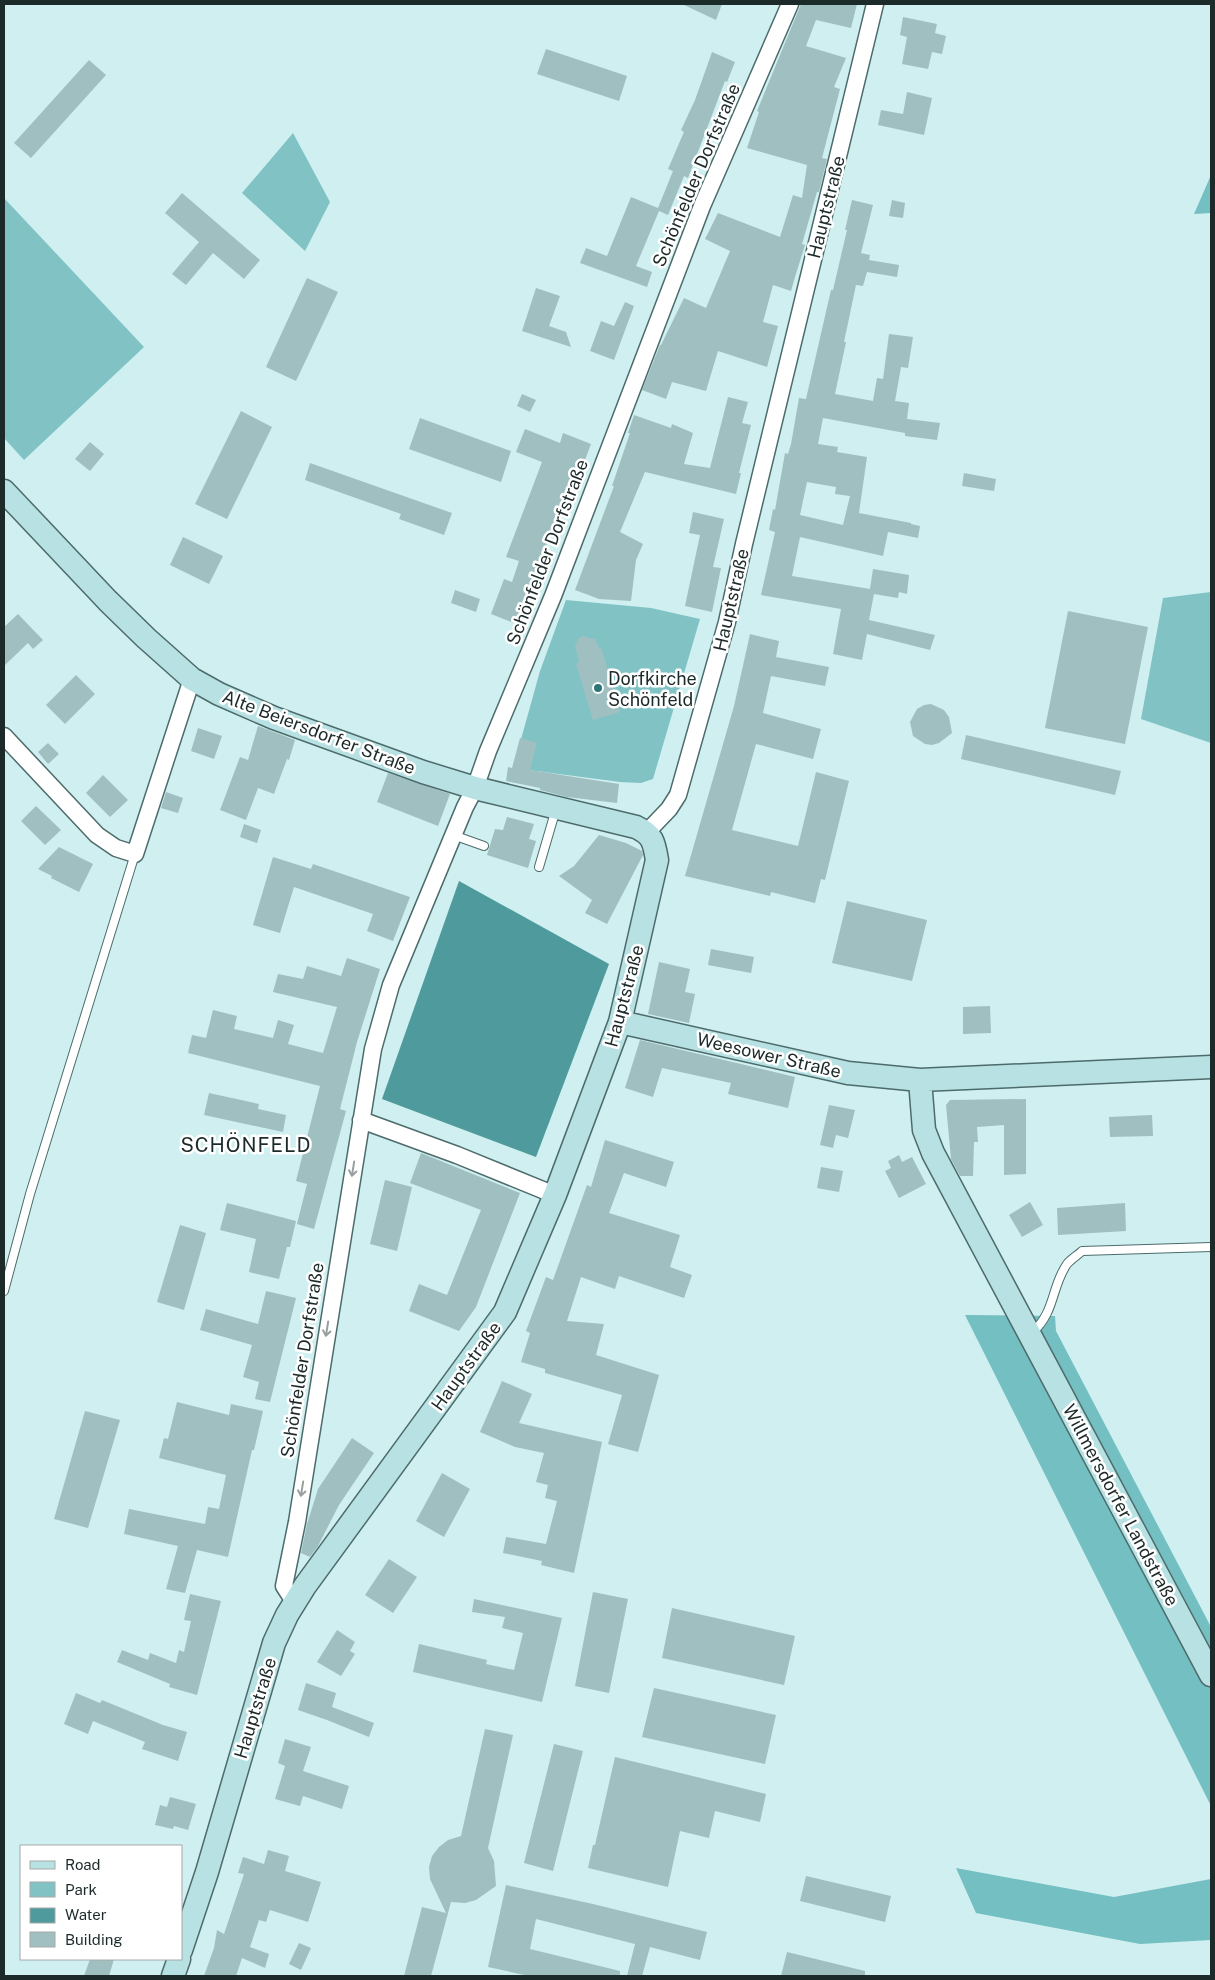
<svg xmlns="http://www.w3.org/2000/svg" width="1215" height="1980" font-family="'Public Sans',sans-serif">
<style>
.green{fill:#81c3c5}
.forest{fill:#74bfc1}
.water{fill:#4f9a9c}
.building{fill:#a0bfc0;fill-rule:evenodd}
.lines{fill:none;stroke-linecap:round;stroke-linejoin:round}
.lane-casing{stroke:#4d6b6b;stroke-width:10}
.street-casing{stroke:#4d6b6b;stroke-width:19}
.secondary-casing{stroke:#4d6b6b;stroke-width:25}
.lane{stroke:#fff;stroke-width:8}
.street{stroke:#fff;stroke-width:16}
.secondary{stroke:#b7e1e2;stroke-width:22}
.oneway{stroke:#999f9f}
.poi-dot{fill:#2c7678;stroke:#fff;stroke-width:2}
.labels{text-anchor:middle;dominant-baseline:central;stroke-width:5;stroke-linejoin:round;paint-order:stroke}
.street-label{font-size:18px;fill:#1d2a2a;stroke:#fff}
.poi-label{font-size:18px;fill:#1d2a2a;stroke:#fff;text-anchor:start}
.quarter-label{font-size:20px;letter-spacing:1px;fill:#1d2a2a;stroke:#fff}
</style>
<rect width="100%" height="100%" fill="#cfeff0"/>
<path class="green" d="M293 133 330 202 305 251 242 193Z
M4 198 144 347 24 460 4 438Z
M1211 592V743L1141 719 1163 598Z
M566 600 651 608 700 619 653 779 641 783 620 782 513 768 540 671Z"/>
<path class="forest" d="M1211 175V213L1194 214Z
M965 1315 1055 1316 1056 1331 1211 1627V1806Z
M956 1868 1114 1897 1211 1879V1940L1140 1944 976 1913Z"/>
<path class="water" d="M459 881 609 964 536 1157 382 1099Z"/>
<path class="building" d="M682 4H722L716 20Z
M801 4H857L851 28 816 20 806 46 846 58 834 87 840 89 822 158 827 159 819 192H817L802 244 805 245 795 277 791 291 773 285 763 322 778 326 767 367 718 351 706 391 672 382 666 399 642 390 660 345H661L684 298 706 308 730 251 705 239 718 213 780 237 793 195 802 198 807 165 747 148 759 112 757 111Z
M903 17 937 24 935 33 946 36 942 54 932 52 928 69 902 64 907 37 900 35Z
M546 49 627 76 619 101 537 74Z
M712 52 735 62 727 82 725 81 688 178 684 176 668 215 659 211 636 266 652 272 647 287 580 263 586 248 607 256 631 197 658 208 673 171 668 169 684 132 681 130 695 100Z
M89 60 106 75 31 158 14 143Z
M907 92 932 98 924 135 878 125 881 110 903 114Z
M182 193 260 260 244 279 213 253 186 285 172 274 199 242 165 213Z
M852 200 873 205 861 253 870 255 869 260 899 265 897 277 867 272 863 286 856 285 844 342H846L835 394 873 401 877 378 883 379 889 334 913 337 908 368 901 367 895 401 909 403 907 419 940 423 937 440 905 436V433L823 418 818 444 838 447 837 452 867 457 859 513 911 523V524L920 526 918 538 888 532 883 556 800 537 792 576 870 589 873 569 909 575 907 594 899 592 898 598 874 594 869 620 935 635 930 650 867 634 862 660 833 654 841 609 761 595 775 532 769 530 773 509 775 510 785 453 788 454 791 444 799 398 806 399 831 290H833L847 230H845ZM807 482 836 487 835 494 850 496 843 525 800 515Z
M892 200 905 203 903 218 889 216Z
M307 278 338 292 296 381 266 367Z
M536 288 560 296 549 326 566 332 571 347 522 331Z
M625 302 634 306 614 360 590 351 601 321 614 326Z
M522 394 536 400 530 412 517 406Z
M728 397 748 402 742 423 751 425 739 473H741L736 494 645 472 620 532 643 544 636 560 631 601 599 599 575 590 614 486H612L630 433H628L634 415 671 428 672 424 693 433 684 464 710 468Z
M241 411 272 427 227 519 195 504Z
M420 418 511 451 501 482 409 449Z
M525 429 560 443 563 433 591 444 579 476 573 473 538 568 531 589 532 590 519 625 491 614 504 579 512 582 519 561 506 557 542 462 516 452Z
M90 442 104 454 90 471 75 459Z
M310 463 452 513 444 535 399 519 401 514 305 480Z
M964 473 996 479 994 491 962 486Z
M693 512 724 519 713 567 721 568 712 612 685 606 700 535 689 533Z
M183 537 223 556 209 584 170 565Z
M455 590 480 599 476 612 451 603Z
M1068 611 1148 627 1125 744 1045 728Z
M18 614 43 640 33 649 28 643 4 666V627Z
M750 634 779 641 776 657 829 667 825 686 771 676 763 713 821 729 813 759 756 744 732 830 798 846 816 772 849 781 825 880 821 879 815 903 771 892 770 896 685 876 734 706Z
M583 636 595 639 599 648 601 647 620 712 593 720 576 664 579 662 575 645 579 638Z
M76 675 95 694 65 724 46 705Z
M931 704 944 710 949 717 952 733 939 743 932 745 925 744 913 736 910 722 917 709 924 705Z
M258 726 295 740 289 760 287 759 274 794 258 788 246 820 220 810 240 757 248 760Z
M198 728 222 736 214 759 191 751Z
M966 735 1121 771 1115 795 961 759Z
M520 738 537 743 530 770 619 784 617 803 567 797 540 790V788L506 781 508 767 512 768Z
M48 743 59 754 48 764 38 752Z
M388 773 450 794 438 826 377 802Z
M103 775 128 800 110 817 86 793Z
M166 792 183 798 178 813 161 808Z
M36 806 61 830 45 845 21 821Z
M507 817 534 824 529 839 536 841 528 868 487 855 495 829 503 830Z
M244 824 261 830 257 843 240 837Z
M599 835 626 843 642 851 643 855 607 924 585 913 592 900 559 876 574 866Z
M59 847 93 864 79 892 51 878 52 876 38 869Z
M273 857 311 869 313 864 410 897 393 941 367 931 373 914 294 887 280 933 253 925Z
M847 901 927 920 912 981 832 963Z
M711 949 754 957 751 973 708 965Z
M347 958 380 969 357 1042 340 1109 346 1111 314 1229 297 1224 307 1184 296 1181 320 1086 188 1053 192 1035 206 1038 213 1010 237 1016 234 1029 273 1038 278 1020 294 1025 288 1044 323 1053 337 1007 273 992 278 974 303 979 307 966 341 976Z
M659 962 690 969 685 992 695 994 689 1023 648 1014Z
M990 1006 991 1033 963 1034V1007Z
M640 1040 795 1077 788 1108 728 1094 731 1083 662 1068 653 1097 625 1088Z
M209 1093 259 1104 258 1109 286 1115 283 1132 204 1115Z
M1026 1099V1174L1004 1175V1125L977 1127 978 1142H974L973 1176H960L951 1159 946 1105 950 1100Z
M829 1105 855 1110 848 1138 836 1135 833 1148 820 1145Z
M1152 1115 1153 1136 1110 1137 1109 1117Z
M605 1140 674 1162 666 1187 624 1173 609 1213 680 1235 670 1267 692 1275 684 1298 619 1276 615 1289 581 1277 567 1321 604 1324 596 1355 659 1375 638 1452 608 1444 622 1395 545 1373V1369L521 1362 530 1333 526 1331 546 1277 553 1280 587 1185 591 1187Z
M421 1153 520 1193 476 1307 459 1331 409 1311 419 1284 447 1295 481 1210 410 1183Z
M899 1155 902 1162 912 1157 926 1184 899 1198 885 1171 891 1168 888 1161Z
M821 1167 843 1171 839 1192 817 1188Z
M385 1180 412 1187 397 1251 370 1244Z
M1030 1202 1043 1225 1022 1237 1009 1215Z
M227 1203 296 1221 290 1247H287L279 1279 249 1272 256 1239 220 1230Z
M1125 1203 1126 1231 1058 1235 1057 1208Z
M180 1225 206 1233 184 1310 157 1302Z
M266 1291 296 1298 270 1402 255 1399 259 1382 243 1377 252 1345 200 1330 206 1309 258 1324Z
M502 1381 532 1394 519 1423 602 1442 574 1573 541 1565 542 1561 503 1553 506 1537 546 1544 557 1501 545 1498 548 1485 536 1482 544 1453 515 1447 480 1432Z
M177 1402 229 1415 231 1404 263 1411 254 1450H252L228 1557 197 1550 185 1593 166 1589 178 1546 124 1534 129 1509 205 1524 208 1507 219 1509 226 1475 159 1458 164 1438 168 1439Z
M85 1411 120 1420 88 1528 54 1519Z
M352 1438 374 1453 339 1505 318 1546 310 1557 301 1553 307 1524 318 1489Z
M442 1473 470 1489 444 1537 416 1521Z
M389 1559 417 1577 393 1613 365 1595Z
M593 1592 628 1599 609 1693 575 1686Z
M190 1594 221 1601 197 1695 169 1687 170 1684 117 1662 122 1650 148 1660 150 1653 176 1663 179 1650 184 1652 191 1621 184 1620Z
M474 1599 562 1618 542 1702 413 1672 419 1644 487 1660 486 1664 514 1670 523 1633 502 1628 505 1617 472 1612Z
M672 1608 795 1636 784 1685 662 1658Z
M337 1630 355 1642 350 1651 355 1654 341 1676 317 1662Z
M306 1683 336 1693 332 1707 374 1723 369 1737 327 1720 298 1710Z
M654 1688 776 1715 765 1764 642 1737Z
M76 1693 100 1703 102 1700 163 1725 187 1732 178 1761 142 1749 145 1742 93 1721 88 1734 64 1724Z
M485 1729 513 1735 488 1848 494 1861 496 1886 476 1900 465 1903 451 1902 431 1976H404L422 1907 446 1913 430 1879 429 1867 432 1856 439 1847 448 1840 461 1836Z
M285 1739 311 1747 303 1771 349 1786 342 1809 303 1796 300 1806 275 1799 285 1766 278 1763Z
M554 1744 583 1751 553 1871 524 1863Z
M615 1757 766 1794 760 1822 715 1811 709 1838 680 1831 668 1887 588 1868 593 1845H595Z
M170 1797 196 1804 188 1830 174 1826 173 1829 155 1825 160 1805 167 1807Z
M268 1850 289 1856 285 1871 321 1882 308 1922 270 1910 266 1922 259 1920 250 1947 269 1954 265 1968 242 1958 236 1976H204L214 1948 217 1930 224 1934 244 1874 238 1873 243 1857 264 1864Z
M806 1876 891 1896 885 1922 800 1901Z
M506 1885 593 1904 707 1932 700 1960 650 1947 642 1976H627L635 1944 536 1919 530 1949 620 1971V1976H529L488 1967Z
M299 1943 311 1948 301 1970 289 1964Z
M787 1952 865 1971V1976H781Z
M90 1959H114L109 1976H84Z"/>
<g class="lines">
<defs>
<path id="lane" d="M453 835 484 846
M539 867 556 809
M4 1291 30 1194 135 854
M1032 1333C1056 1311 1051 1287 1067 1264 1071 1259 1078 1255 1082 1251L1211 1247"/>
<path id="street" d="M4 736 97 835 116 848 135 854 192 679
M647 832 669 809 678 795 727 622 744 544 875 4
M361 1120 457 1155 555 1195
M295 1603 284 1586 297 1522 373 1049 391 985 465 807 475 788 488 751 553 596 702 206 790 4"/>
<path id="secondary" d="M4 491 108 601 146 638 192 679 219 694 274 718 423 772 475 788 636 827C653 835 654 842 657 860L620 1022 555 1195 505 1312 305 1586 287 1615 274 1643 207 1872 181 1950
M620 1022 848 1073 920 1080 1211 1067
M920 1080 924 1130 933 1153 1211 1675
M173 1976 179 1959"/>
</defs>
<use href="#lane" class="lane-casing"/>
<use href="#street" class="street-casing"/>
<use href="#secondary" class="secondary-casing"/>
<use href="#lane" class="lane"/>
<use href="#street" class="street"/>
<use href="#secondary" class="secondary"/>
</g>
<defs><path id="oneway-shaft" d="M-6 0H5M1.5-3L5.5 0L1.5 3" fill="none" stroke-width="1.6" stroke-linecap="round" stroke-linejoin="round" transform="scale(1.25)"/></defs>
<g class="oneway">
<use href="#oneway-shaft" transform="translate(353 1169) rotate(99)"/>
<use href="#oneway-shaft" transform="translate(327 1329) rotate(99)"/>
<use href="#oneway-shaft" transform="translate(302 1489) rotate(99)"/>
</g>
<circle class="poi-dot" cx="598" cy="688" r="5"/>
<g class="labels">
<g class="street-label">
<text transform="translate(696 175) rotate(-67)">Schönfelder Dorfstraße</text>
<text transform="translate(826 207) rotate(-76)">Hauptstraße</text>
<text transform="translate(547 552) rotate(-69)">Schönfelder Dorfstraße</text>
<text transform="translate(731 600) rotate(-77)">Hauptstraße</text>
<text transform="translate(319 732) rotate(21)">Alte Beiersdorfer Straße</text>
<text transform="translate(624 996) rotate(-75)">Hauptstraße</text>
<text transform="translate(769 1055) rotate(13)">Weesower Straße</text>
<text transform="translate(302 1360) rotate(-81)">Schönfelder Dorfstraße</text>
<text transform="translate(466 1366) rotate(-54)">Hauptstraße</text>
<text transform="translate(1121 1505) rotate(62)">Willmersdorfer Landstraße</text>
<text transform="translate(255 1708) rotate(-73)">Hauptstraße</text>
</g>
<g class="poi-label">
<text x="608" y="678">Dorfkirche<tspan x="608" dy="21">Schönfeld</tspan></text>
</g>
<g class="quarter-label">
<text x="246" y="1145">SCHÖNFELD</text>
</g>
</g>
<rect width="1215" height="1980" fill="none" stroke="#1d2a2a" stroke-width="10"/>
<rect x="20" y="1845" width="162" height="115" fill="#ffffff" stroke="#a5aaaa"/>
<rect x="30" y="1861" width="25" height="8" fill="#b7e1e2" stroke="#a5aaaa"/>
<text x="65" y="1870" font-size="15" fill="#1d2a2a">Road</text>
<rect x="30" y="1882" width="25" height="15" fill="#81c3c5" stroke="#a5aaaa"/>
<text x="65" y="1895" font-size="15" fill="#1d2a2a">Park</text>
<rect x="30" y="1908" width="25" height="15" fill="#4f9a9c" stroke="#a5aaaa"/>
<text x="65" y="1920" font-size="15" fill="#1d2a2a">Water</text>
<rect x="30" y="1932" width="25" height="15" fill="#a0bfc0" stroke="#a5aaaa"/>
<text x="65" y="1945" font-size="15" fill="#1d2a2a">Building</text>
</svg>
